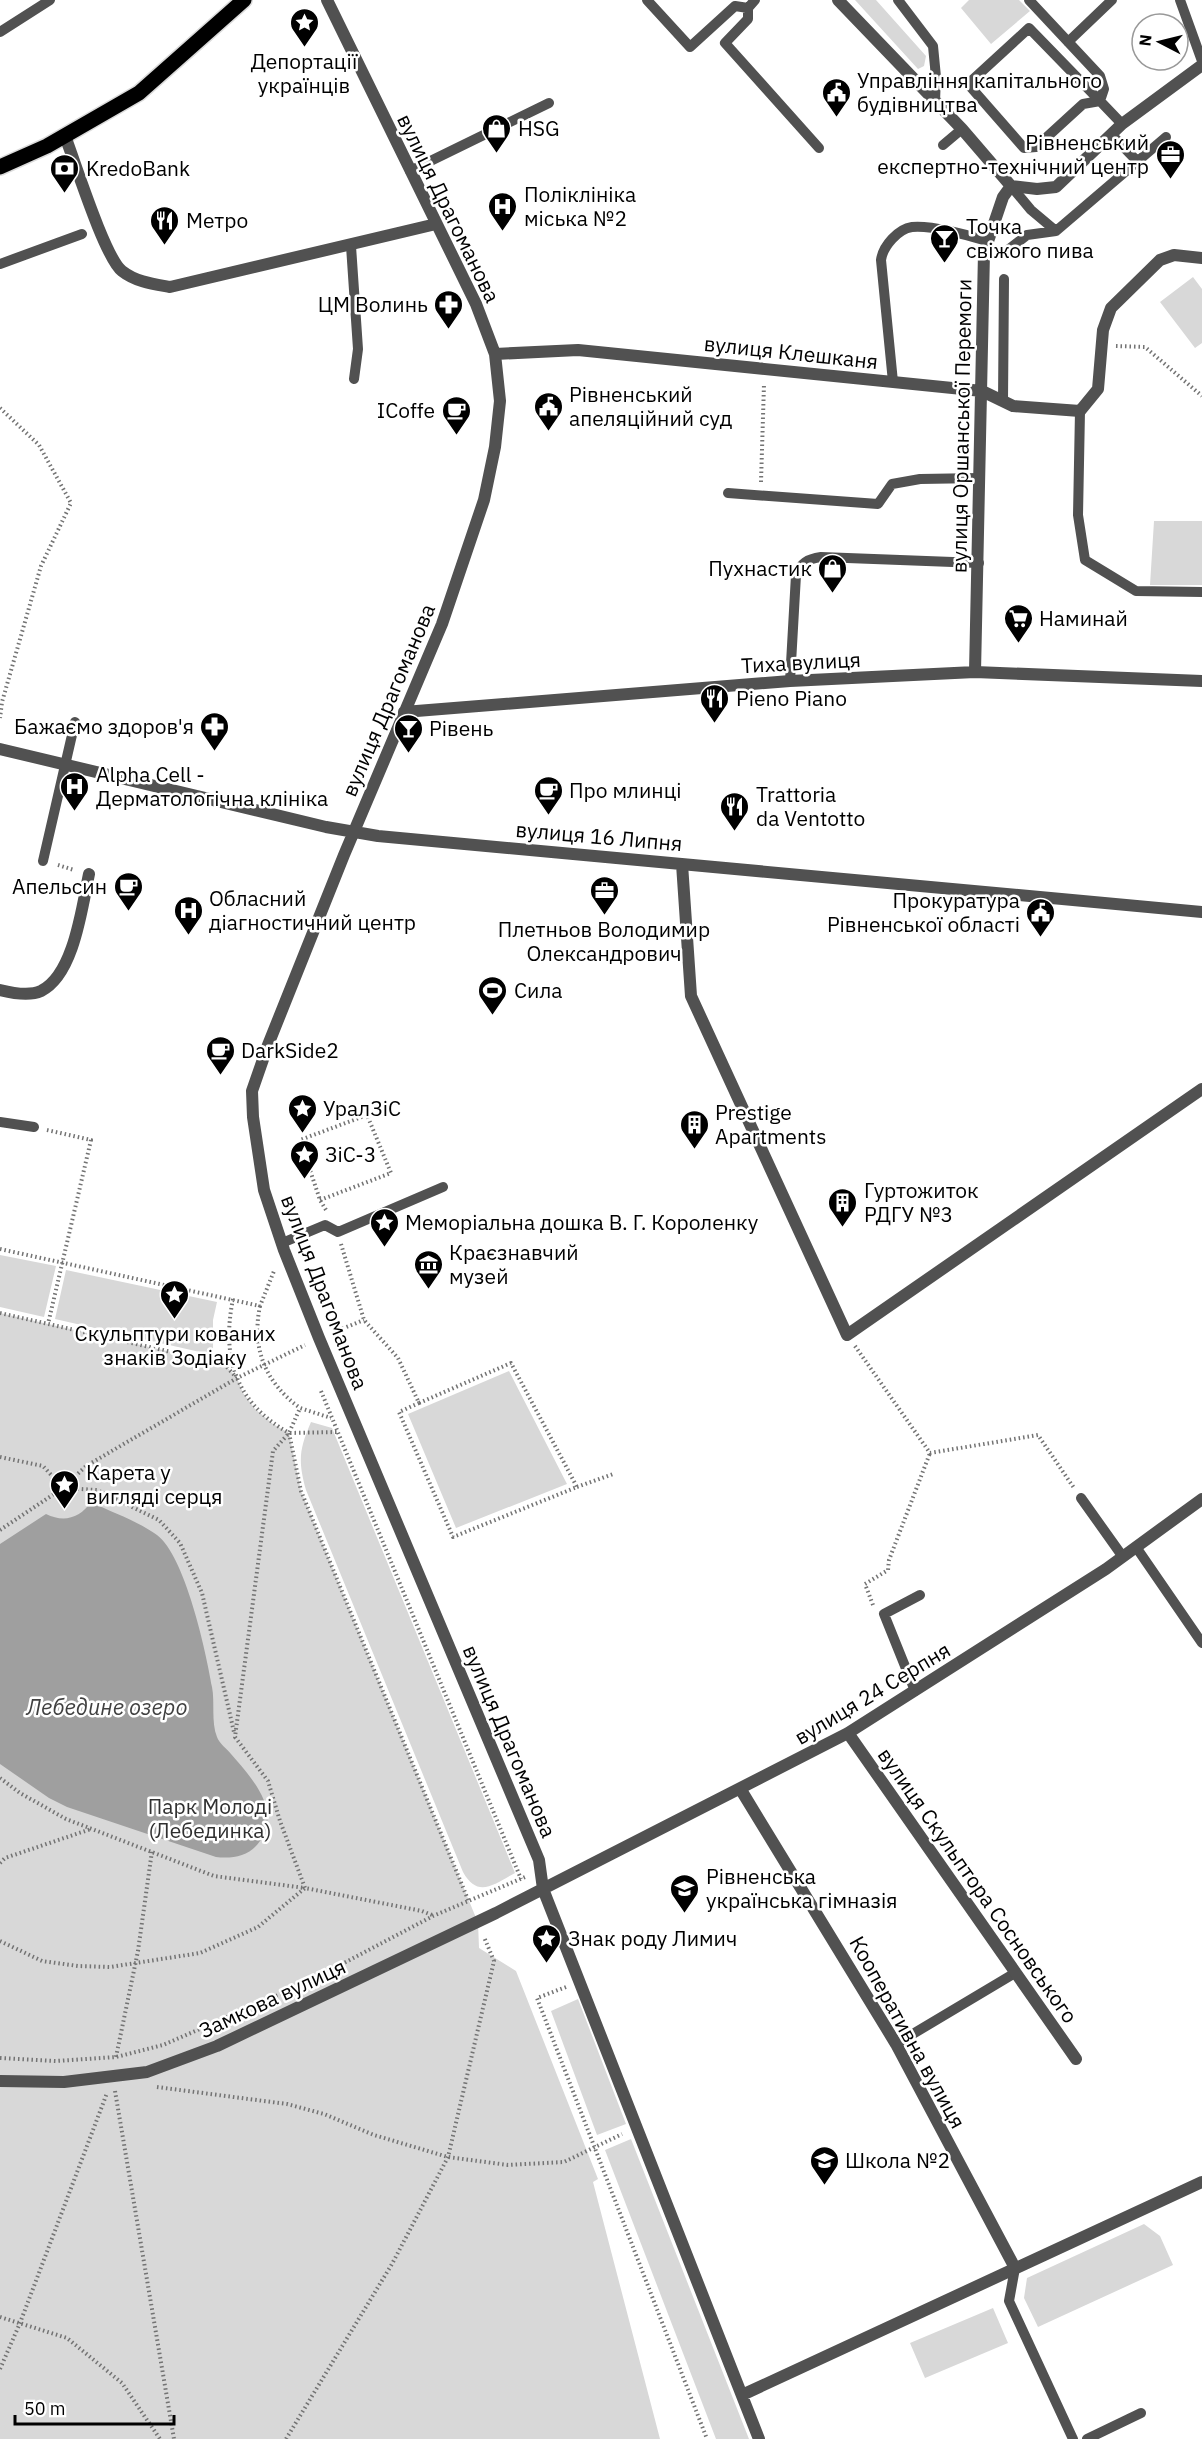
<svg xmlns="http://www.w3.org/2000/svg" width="1202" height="2439" font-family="'IBM Plex Sans',sans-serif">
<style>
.green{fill:#d8d8d8}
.water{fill:#9f9f9f}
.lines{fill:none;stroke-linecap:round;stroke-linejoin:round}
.primary-casing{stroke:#dbdbdb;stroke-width:18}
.path{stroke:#737373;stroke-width:4;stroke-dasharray:1.5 3;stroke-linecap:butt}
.lane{stroke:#515151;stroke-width:10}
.street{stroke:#515151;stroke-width:12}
.primary{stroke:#000;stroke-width:15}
.labels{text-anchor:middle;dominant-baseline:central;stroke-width:5;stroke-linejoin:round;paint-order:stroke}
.poi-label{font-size:21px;fill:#000;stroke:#fff;text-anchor:start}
.street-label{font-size:21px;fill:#000;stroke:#fff}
.park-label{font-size:21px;fill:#2f2f2f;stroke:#fff}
.water-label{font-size:22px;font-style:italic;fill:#404040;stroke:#fff}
</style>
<rect width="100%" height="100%" fill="#fff"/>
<path class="green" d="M855 0H876L926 56 924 66 918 69Z
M969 0H1019L1030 11 991 44 961 8Z
M1193 277 1202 289V343L1195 348 1160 302Z
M1154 521H1202V585H1150Z
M0 1255 56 1266 44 1317 0 1307Z
M66 1270 217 1302 213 1320V1355L55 1319Z
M0 1313 224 1364 237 1378 243 1393 255 1409 273 1424 289 1433 301 1491 474 1913 478 1922 479 1948 516 1971 598 2179 593 2182 660 2439H0Z
M509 1371 567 1484 456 1528 408 1414Z
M311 1422 332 1428 515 1873C494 1884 478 1899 463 1872L306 1490C298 1461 299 1450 311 1422Z
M578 1999 626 2124 597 2135 551 2011Z
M631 2139 749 2439H716L605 2150Z
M1144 2224 1160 2236 1173 2265 1038 2327 1024 2298 1027 2278Z
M993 2308 1008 2343 925 2378 910 2343Z"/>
<path class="water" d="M91 1502C113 1513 136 1520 157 1535 185 1556 206 1651 212 1687 215 1702 211 1722 217 1737 219 1743 227 1749 231 1754 251 1777 282 1810 260 1841 250 1856 233 1859 216 1857L67 1807 49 1798 0 1764V1544L46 1514C64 1523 80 1518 91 1502Z"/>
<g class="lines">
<defs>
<path id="primary" d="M0 167 47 146 139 93 244 0"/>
</defs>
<use href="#primary" class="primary-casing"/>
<path class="path" d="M1116 346 1145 347 1202 396
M0 408 39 445 71 503 41 566 2 702 0 718
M761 482 764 384
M58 865 74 870
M47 1130 91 1140 48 1324
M320 1200 391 1173 367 1115 300 1140 320 1200 326 1210
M341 1244 364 1320 398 1358 419 1403 399 1412 453 1537 577 1487 511 1363 419 1403
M0 1249 260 1306 274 1271
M233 1299C221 1358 236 1403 289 1433L301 1491 469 1902
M260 1306C251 1349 266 1383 300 1408
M0 1313 224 1364 236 1377
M334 1332 364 1320
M855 1346 930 1453 1038 1435 1074 1488
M321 1391 521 1879
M290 1433 337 1432
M0 1457 43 1466 63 1488 86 1466 237 1378 305 1345
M577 1487 613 1474
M0 1530 63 1488 97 1490 159 1520 180 1543 202 1593 234 1732
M873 1605 865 1584 888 1570 889 1560 930 1453
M0 1778 20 1793 66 1819 214 1876 305 1888 280 1821 268 1781 235 1737 273 1451 289 1433 300 1408 331 1418
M0 1863 5 1858 91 1829
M0 1941 42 1961 78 1966 110 1967 200 1953 258 1927 305 1888 422 1911 432 1915
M566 1987 537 1998 707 2439
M116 2057 138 1951 152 1851
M0 2058 56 2061 116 2057 163 2045 306 1983 433 1916 525 1877
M157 2087 287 2104 324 2114 374 2135 448 2157 508 2165 564 2162 622 2134
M115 2091 174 2439
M0 2317 67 2338 122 2383 160 2439
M0 2369 20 2323 107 2093
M286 2439 392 2264 448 2157 494 1961 484 1937"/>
<path class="lane" d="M647 0 690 47 735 6 748 8
M755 0 748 8V19L725 43 819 148
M898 0 933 46 936 77 935 101
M1029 0 1100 76 1104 89 1100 101 1122 124
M1180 0 1202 61
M1029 28 1100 101 1083 104 1036 147 1024 148 968 84Z
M0 32 50 0
M1068 42 1112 0
M1111 134 1137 161
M943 145 962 129
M410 171 549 103
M1011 186 1031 210 1056 231
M351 246 358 349 354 379
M1004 253 1027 235 1056 231 1166 137
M0 264 82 234
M893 382 881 260C883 246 898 229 912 227 931 225 968 235 987 241
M1003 401 1004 279
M1080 411 1078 515 1085 560 1136 591 1202 592
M728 493 878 504 892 484 920 479 980 478
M790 681 796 575C801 563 807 559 821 557L979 563
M43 861 75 722
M0 1122 34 1127
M282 1243 325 1225 338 1232 443 1187
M1081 1498 1123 1557
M1136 1547 1202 1643
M915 1691 884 1614 920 1595
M896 2044 1015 1973
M1015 2268 1009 2301 1073 2439
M1087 2439 1141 2413"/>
<path class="street" d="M327 0 476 304 495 354 500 401 495 447 484 500 442 624 344 855 268 1045 252 1091 253 1117 264 1190 284 1250 319 1338 539 1860 543 1889 759 2439
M838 0 962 129 1011 186
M65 136C75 162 105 258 122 271 136 282 153 284 170 287L436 224
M1011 186 1037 189 1056 187 1122 124 1202 65
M495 354 578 350 982 391 1013 406 1080 411 1098 389 1103 330 1111 308 1160 260 1174 255 1202 258
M975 672 984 253 1003 197 1011 186
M404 712 790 681 975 672 1202 681
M0 749 326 827 378 836 1202 912
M682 864 691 996 847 1335 1202 1089
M0 990C12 993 30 996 41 991 74 975 82 907 89 874
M848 1733 1076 2059
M741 1790 896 2044 1015 2268
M0 2081 64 2082 147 2072 217 2046 496 1913 848 1733 1106 1569 1202 1499
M742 2395 1202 2182"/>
<use href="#primary" class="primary"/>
</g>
<defs>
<symbol id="sight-pin" viewBox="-11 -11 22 30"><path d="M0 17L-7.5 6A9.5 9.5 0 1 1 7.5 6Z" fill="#000" stroke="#fff"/><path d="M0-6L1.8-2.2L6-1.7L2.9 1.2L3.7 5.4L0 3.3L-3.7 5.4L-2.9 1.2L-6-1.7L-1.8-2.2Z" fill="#fff"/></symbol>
<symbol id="civic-pin" viewBox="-11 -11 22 30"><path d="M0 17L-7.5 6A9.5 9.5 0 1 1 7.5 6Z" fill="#000" stroke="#fff"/><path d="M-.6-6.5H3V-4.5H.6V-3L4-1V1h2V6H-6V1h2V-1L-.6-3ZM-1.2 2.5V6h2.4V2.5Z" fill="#fff"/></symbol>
<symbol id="shop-pin" viewBox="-11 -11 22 30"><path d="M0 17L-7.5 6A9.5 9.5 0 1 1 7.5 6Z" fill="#000" stroke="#fff"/><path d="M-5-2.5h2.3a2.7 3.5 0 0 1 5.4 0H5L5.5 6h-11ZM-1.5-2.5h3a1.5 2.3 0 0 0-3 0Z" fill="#fff"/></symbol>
<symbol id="office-pin" viewBox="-11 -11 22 30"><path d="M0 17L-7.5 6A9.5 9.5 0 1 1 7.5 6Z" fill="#000" stroke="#fff"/><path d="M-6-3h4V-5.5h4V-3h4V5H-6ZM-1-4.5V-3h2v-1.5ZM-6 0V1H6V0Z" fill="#fff"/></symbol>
<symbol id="bank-pin" viewBox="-11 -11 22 30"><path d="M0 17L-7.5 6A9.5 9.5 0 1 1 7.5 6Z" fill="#000" stroke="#fff"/><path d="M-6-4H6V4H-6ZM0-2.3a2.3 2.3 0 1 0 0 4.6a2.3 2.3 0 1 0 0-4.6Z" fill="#fff"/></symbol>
<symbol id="hospital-pin" viewBox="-11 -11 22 30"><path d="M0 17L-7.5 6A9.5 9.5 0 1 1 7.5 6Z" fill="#000" stroke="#fff"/><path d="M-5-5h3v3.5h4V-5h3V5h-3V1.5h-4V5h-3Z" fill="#fff"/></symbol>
<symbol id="restaurant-pin" viewBox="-11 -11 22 30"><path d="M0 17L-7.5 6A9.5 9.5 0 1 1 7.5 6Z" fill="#000" stroke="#fff"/><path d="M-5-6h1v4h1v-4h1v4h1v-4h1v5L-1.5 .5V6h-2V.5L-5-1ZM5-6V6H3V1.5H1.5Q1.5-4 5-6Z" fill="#fff"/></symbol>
<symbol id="bar-pin" viewBox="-11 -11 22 30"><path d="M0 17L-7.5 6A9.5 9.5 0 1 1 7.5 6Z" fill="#000" stroke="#fff"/><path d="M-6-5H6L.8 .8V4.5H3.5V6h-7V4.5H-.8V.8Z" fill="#fff"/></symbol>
<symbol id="pharmacy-pin" viewBox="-11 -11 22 30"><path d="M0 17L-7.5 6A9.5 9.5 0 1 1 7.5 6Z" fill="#000" stroke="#fff"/><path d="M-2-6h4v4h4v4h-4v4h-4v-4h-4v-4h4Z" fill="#fff"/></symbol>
<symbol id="cafe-pin" viewBox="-11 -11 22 30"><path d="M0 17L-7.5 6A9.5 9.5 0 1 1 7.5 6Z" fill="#000" stroke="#fff"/><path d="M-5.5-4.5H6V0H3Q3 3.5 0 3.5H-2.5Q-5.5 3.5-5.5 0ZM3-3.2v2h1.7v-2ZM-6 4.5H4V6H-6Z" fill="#fff"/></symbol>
<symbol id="supermarket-pin" viewBox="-11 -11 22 30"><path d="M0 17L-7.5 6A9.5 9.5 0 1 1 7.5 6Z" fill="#000" stroke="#fff"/><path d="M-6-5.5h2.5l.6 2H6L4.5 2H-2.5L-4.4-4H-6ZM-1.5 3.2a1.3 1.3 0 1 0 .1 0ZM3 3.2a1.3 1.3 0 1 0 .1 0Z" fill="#fff"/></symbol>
<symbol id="stadium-pin" viewBox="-11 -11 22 30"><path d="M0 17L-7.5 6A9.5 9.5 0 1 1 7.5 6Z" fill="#000" stroke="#fff"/><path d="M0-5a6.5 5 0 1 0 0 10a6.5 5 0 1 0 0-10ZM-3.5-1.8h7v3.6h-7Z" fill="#fff"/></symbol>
<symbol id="building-pin" viewBox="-11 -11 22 30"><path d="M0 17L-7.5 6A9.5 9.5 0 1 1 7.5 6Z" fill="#000" stroke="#fff"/><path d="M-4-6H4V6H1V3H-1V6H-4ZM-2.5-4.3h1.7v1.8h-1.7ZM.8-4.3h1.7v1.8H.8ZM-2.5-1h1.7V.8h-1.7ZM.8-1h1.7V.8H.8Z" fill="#fff"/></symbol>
<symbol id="museum-pin" viewBox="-11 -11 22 30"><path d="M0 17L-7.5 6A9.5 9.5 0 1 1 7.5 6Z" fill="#000" stroke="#fff"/><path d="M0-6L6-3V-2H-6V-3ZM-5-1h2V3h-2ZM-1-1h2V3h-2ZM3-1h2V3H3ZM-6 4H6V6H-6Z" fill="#fff"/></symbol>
<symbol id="school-pin" viewBox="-11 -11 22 30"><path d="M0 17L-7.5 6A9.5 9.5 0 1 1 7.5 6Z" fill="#000" stroke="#fff"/><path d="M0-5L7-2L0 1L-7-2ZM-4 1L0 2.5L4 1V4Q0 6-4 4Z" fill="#fff"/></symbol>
</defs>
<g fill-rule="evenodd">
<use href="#sight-pin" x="288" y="6" width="33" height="45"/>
<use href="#civic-pin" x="820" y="76" width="33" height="45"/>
<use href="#shop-pin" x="480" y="112" width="33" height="45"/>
<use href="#office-pin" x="1154" y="138" width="33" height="45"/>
<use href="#bank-pin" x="48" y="152" width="33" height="45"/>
<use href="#hospital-pin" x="486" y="190" width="33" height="45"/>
<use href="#restaurant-pin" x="148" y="204" width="33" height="45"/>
<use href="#bar-pin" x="928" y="222" width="33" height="45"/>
<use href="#pharmacy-pin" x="432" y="288" width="33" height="45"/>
<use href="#civic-pin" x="532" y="390" width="33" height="45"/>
<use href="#cafe-pin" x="440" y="394" width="33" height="45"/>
<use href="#shop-pin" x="816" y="552" width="33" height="45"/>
<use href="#supermarket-pin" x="1002" y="602" width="33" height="45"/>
<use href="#restaurant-pin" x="698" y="682" width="33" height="45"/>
<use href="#pharmacy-pin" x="198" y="710" width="33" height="45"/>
<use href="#bar-pin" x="392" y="712" width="33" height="45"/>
<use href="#hospital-pin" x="58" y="770" width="33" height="45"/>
<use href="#cafe-pin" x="532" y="774" width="33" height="45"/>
<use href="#restaurant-pin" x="718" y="790" width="33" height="45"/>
<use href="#cafe-pin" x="112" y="870" width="33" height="45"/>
<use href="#office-pin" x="588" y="874" width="33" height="45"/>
<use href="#hospital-pin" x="172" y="894" width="33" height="45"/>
<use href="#civic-pin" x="1024" y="896" width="33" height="45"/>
<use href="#stadium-pin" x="476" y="974" width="33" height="45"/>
<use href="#cafe-pin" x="204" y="1034" width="33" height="45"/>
<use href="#sight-pin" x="286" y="1092" width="33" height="45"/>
<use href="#building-pin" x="678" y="1108" width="33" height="45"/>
<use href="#sight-pin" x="288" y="1138" width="33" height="45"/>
<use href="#building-pin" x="826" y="1186" width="33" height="45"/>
<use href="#sight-pin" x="368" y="1206" width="33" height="45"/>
<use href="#museum-pin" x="412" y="1248" width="33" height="45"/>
<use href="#sight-pin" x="158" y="1278" width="33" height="45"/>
<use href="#sight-pin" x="48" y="1468" width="33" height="45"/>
<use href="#school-pin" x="668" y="1872" width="33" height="45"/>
<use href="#sight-pin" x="530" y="1922" width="33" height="45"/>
<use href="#school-pin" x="808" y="2144" width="33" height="45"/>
</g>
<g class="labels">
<g class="poi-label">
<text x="304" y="61" text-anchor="middle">Депортації<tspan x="304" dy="24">українців</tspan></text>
<text x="857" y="80">Управління капітального<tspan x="857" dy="24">будівництва</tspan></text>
<text x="518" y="128">HSG</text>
<text x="1149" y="142" text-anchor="end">Рівненський<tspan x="1149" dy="24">експертно-технічний центр</tspan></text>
<text x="86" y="168">KredoBank</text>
<text x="524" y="194">Поліклініка<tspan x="524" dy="24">міська №2</tspan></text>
<text x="186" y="220">Метро</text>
<text x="966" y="226">Точка<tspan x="966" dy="24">свіжого пива</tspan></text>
<text x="428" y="304" text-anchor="end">ЦМ Волинь</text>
<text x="569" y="394">Рівненський<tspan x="569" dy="24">апеляційний суд</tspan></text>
<text x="435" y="410" text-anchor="end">ICoffe</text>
<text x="812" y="568" text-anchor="end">Пухнастик</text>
<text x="1039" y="618">Наминай</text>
<text x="736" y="698">Pieno Piano</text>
<text x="194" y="726" text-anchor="end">Бажаємо здоров'я</text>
<text x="429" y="728">Рівень</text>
<text x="96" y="774">Alpha Cell -<tspan x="96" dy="24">Дерматологічна клініка</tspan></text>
<text x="569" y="790">Про млинці</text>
<text x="756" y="794">Trattoria<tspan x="756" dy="24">da Ventotto</tspan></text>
<text x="107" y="886" text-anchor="end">Апельсин</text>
<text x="209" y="898">Обласний<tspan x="209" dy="24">діагностичний центр</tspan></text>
<text x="1020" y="900" text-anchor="end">Прокуратура<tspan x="1020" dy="24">Рівненської області</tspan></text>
<text x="604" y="929" text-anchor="middle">Плетньов Володимир<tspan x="604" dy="24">Олександрович</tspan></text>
<text x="514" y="990">Сила</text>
<text x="241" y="1050">DarkSide2</text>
<text x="323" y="1108">УралЗіС</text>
<text x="715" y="1112">Prestige<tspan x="715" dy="24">Apartments</tspan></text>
<text x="325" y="1154">ЗіС-3</text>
<text x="864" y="1190">Гуртожиток<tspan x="864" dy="24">РДГУ №3</tspan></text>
<text x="405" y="1222">Меморіальна дошка В. Г. Короленку</text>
<text x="449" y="1252">Краєзнавчий<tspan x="449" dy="24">музей</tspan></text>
<text x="175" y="1333" text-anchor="middle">Скульптури кованих<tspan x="175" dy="24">знаків Зодіаку</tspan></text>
<text x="86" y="1472">Карета у<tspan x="86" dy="24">вигляді серця</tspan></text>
<text x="706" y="1876">Рівненська<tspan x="706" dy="24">українська гімназія</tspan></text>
<text x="568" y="1938">Знак роду Лимич</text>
<text x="845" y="2160">Школа №2</text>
</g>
<g class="street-label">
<text transform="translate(449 208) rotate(64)">вулиця Драгоманова</text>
<text transform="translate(791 352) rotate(6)">вулиця Клешканя</text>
<text transform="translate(961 426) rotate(-89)">вулиця Оршанської Перемоги</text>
<text transform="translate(801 662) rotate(-3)">Тиха вулиця</text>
<text transform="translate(388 700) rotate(-67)">вулиця Драгоманова</text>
<text transform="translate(599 836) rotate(5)">вулиця 16 Липня</text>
<text transform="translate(325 1292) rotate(69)">вулиця Драгоманова</text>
<text transform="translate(872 1693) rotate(-31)">вулиця 24 Серпня</text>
<text transform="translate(510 1741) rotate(67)">вулиця Драгоманова</text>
<text transform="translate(978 1885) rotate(55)">вулиця Скульптора Сосновського</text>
<text transform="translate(272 1998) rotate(-25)">Замкова вулиця</text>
<text transform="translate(908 2032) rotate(61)">Кооперативна вулиця</text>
</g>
<g class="park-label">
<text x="210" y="1806">Парк Молоді<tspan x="210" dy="24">(Лебединка)</tspan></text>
</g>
<g class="water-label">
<text x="107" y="1706">Лебедине озеро</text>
</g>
</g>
<g transform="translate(1160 42) rotate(277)"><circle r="28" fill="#ffffff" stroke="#999999" stroke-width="1.5"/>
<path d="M0-4.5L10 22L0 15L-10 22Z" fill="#000000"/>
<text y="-9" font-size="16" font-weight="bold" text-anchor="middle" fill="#000000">N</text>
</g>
<path d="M15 2415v9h159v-9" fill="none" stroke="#000000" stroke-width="3"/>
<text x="24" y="2415" font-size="18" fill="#000000" stroke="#ffffff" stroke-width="4.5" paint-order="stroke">50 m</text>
</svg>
